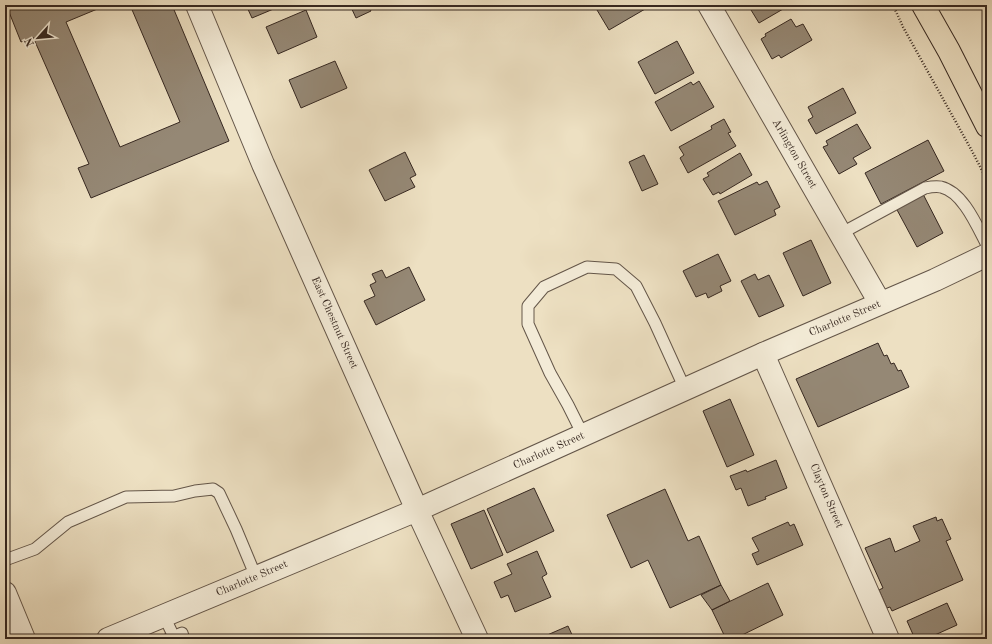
<svg xmlns="http://www.w3.org/2000/svg" width="992" height="644" font-family="'Old Standard TT',serif">
<style>
.building{fill:#958875;stroke:#362821}
.lines{fill:none;stroke-linecap:round;stroke-linejoin:round}
.service-casing{stroke:#645649;stroke-width:13}
.minor-casing{stroke:#645649;stroke-width:24}
.tertiary-casing{stroke:#645649;stroke-width:24}
.motorway-casing{stroke:#362821;stroke-width:24}
.path{stroke:#362821;stroke-width:2.5;stroke-dasharray:1 2;stroke-linecap:butt}
.service{stroke:#f3ebd7;stroke-width:11}
.minor{stroke:#f3ebd7;stroke-width:22}
.tertiary{stroke:#f3ebd7;stroke-width:22}
.motorway{stroke:#ede0c2;stroke-width:22}
.labels{text-anchor:middle;dominant-baseline:central;stroke-width:3;stroke-linejoin:round;paint-order:stroke}
.street-label{font-size:11px;fill:#362821;stroke:#f3ebd7}
</style>
<rect width="100%" height="100%" fill="#ede0c2"/>
<filter id="stains"><feTurbulence type="fractalNoise" baseFrequency=".005" numOctaves="4"/><feColorMatrix values="0 0 0 0 .2 0 0 0 0 .09 0 0 0 0 .02 0 0 0 .5 -.17"/></filter>
<radialGradient id="worn" r=".72"><stop offset=".6" stop-color="#630" stop-opacity="0"/><stop offset="1" stop-color="#630" stop-opacity=".3"/></radialGradient>
<path class="building" d="M11 5H107L66 22 120 147 180 122 130 5H172L229 141 91 198 78 168 89 164 33 37 21 42 7 7Z
M246 5H283L252 18Z
M350 5H368L371 11 356 18Z
M594 5H652L609 30Z
M748 5H790L759 23Z
M306 10 317 37 278 54 266 27Z
M791 19 796 27 803 24 812 40 781 58 779 55 772 59 761 39 766 36 765 34Z
M677 41 694 73 655 94 638 62Z
M335 61 347 88 301 108 289 80Z
M699 81 714 107 671 131 655 102 691 82 693 85Z
M843 88 856 113 816 134 808 120 813 117 808 107Z
M724 119 731 132 728 133 736 146 688 173 680 158 684 155 679 147 712 129 711 126Z
M857 124 871 148 853 158 857 164 839 174 823 147 828 145 826 141Z
M928 140 944 171 881 204 865 173Z
M405 152 416 175 410 178 415 187 385 201 369 170Z
M740 153 752 175 720 194 719 192 713 195 703 179 709 176 707 173Z
M644 155 658 184 642 191 629 162Z
M767 181 780 207 774 210 776 215 735 235 718 201 757 182 759 185Z
M923 194 943 233 917 247 896 208Z
M811 240 831 283 803 296 783 253Z
M718 254 731 281 720 286 722 291 708 298 706 293 696 297 683 271Z
M409 267 425 300 376 325 364 301 375 296 370 285 376 282 372 274 382 270 386 278Z
M755 274 758 280 769 275 784 306 759 317 741 281Z
M878 343 884 356 887 355 891 364 894 363 898 371 901 370 909 387 818 427 796 379Z
M730 399 754 455 727 467 703 411Z
M776 460 787 488 765 497 766 499 748 506 741 488 736 490 730 476 746 470 747 472Z
M534 488 554 531 507 553 487 509Z
M665 489 688 541 699 536 721 585 670 608 648 560 631 568 607 515Z
M484 510 503 555 471 569 451 524Z
M936 517 937 521 942 519 951 539 946 541 963 580 892 611 890 607 887 608 879 590 883 588 865 548 890 538 895 552 920 541 913 526Z
M788 522 790 526 794 524 803 545 757 565 752 554 759 551 752 538Z
M537 551 547 574 542 577 551 597 515 612 508 595 501 598 494 582 512 574 507 564Z
M768 583 783 615 734 639H726L712 610Z
M721 585 730 601 712 610 701 595Z
M947 603 957 625 926 639H915L907 621Z
M568 626 574 639H538Z"/>
<g class="lines">
<defs>
<path id="service" d="M840 234 925 188C930 187 936 186 941 187 963 192 977 226 987 245
M583 435 568 405 550 373 528 324V306L544 287 587 267 616 269 636 286 655 323 685 389
M5 560 35 549 68 522 126 497 174 496 195 491 213 489 219 493 236 529 256 577
M164 616 174 637
M168 639 182 633 184 639"/>
<path id="minor" d="M197 5 263 164 417 510
M709 5 880 303
M763 354 888 639
M5 593 24 639"/>
<path id="tertiary" d="M417 510 477 639
M108 639 417 510 763 354 935 280 987 255"/>
<path id="motorway" d="M923 5 949 51 987 126"/>
</defs>
<use href="#service" class="service-casing"/>
<use href="#minor" class="minor-casing"/>
<use href="#tertiary" class="tertiary-casing"/>
<use href="#motorway" class="motorway-casing"/>
<path class="path" d="M893 5 903 27 972 151 987 180"/>
<use href="#service" class="service"/>
<use href="#minor" class="minor"/>
<use href="#tertiary" class="tertiary"/>
<use href="#motorway" class="motorway"/>
</g>
<g class="labels">
<g class="street-label">
<text transform="translate(794 154) rotate(60)">Arlington Street</text>
<text transform="translate(845 319) rotate(-23)">Charlotte Street</text>
<text transform="translate(334 323) rotate(66)">East Chestnut Street</text>
<text transform="translate(549 451) rotate(-24)">Charlotte Street</text>
<text transform="translate(826 496) rotate(67)">Clayton Street</text>
<text transform="translate(252 579) rotate(-23)">Charlotte Street</text>
</g>
</g>
<rect width="992" height="644" fill="none" stroke="#ede0c2" stroke-width="20"/>
<rect x="6" y="6" width="980" height="632" fill="none" stroke="#362821" stroke-width="2"/>
<rect x="10" y="10" width="972" height="624" fill="none" stroke="#362821"/>
<g transform="translate(38 38) rotate(243)" stroke="#f3ebd7" stroke-width="3" paint-order="stroke">
<path d="M0-3L7 15L0 10L-7 15Z" fill="#362821"/>
<text y="-6" font-size="11" font-weight="bold" text-anchor="middle" fill="#362821">N</text>
</g>
<rect width="100%" height="100%" filter="url(#stains)"/>
<rect width="100%" height="100%" fill="url(#worn)"/>
</svg>
